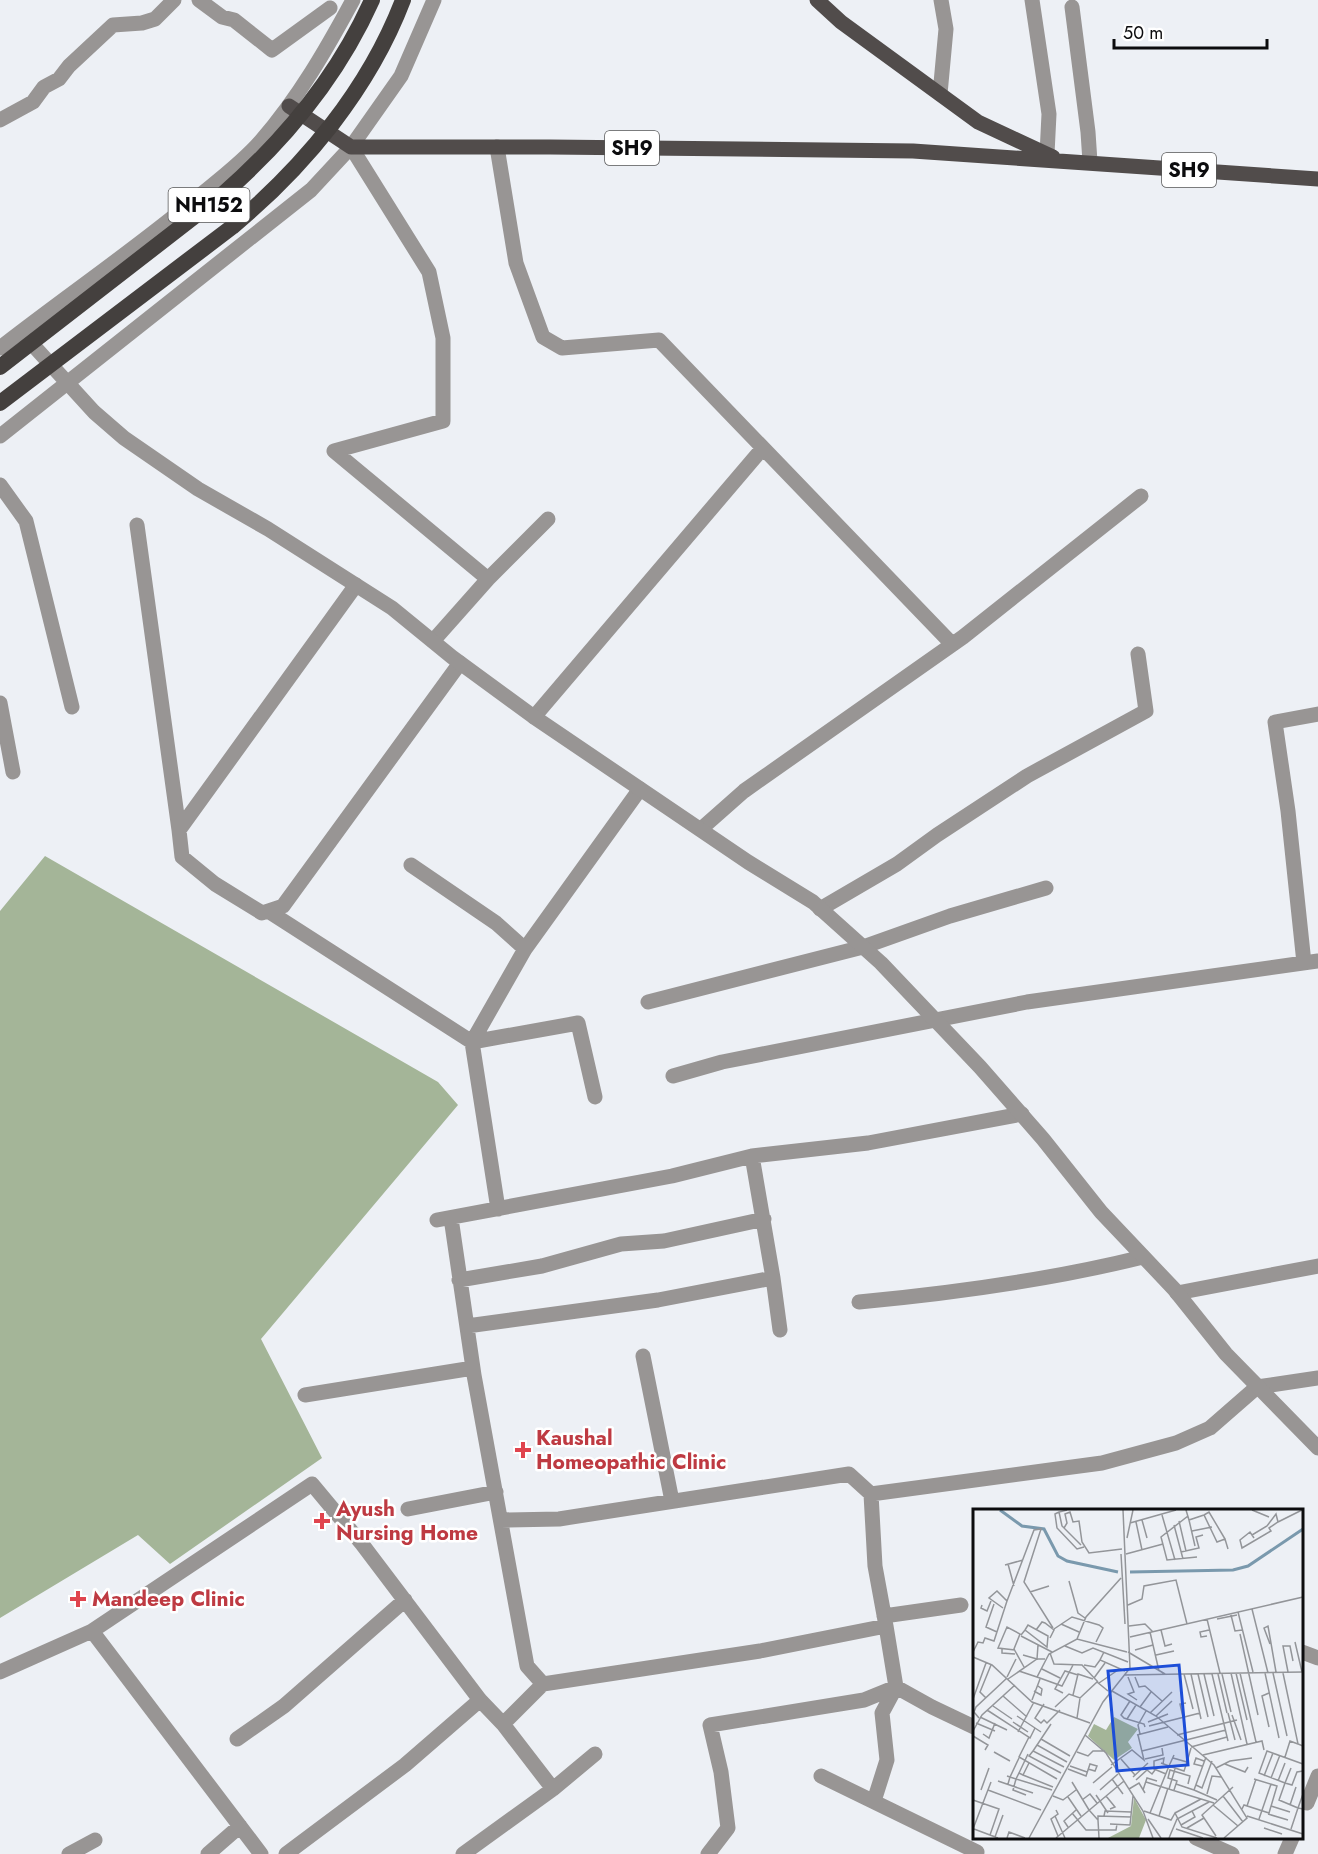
<svg xmlns="http://www.w3.org/2000/svg" width="1318" height="1854" font-family="Jost,sans-serif">
<style>
.forest{fill:#a4b598}
.lines{fill:none;stroke-linecap:round;stroke-linejoin:round}
.minor{stroke:#989594;stroke-width:15}
.tertiary{stroke:#989594;stroke-width:15}
.primary{stroke:#514c4b;stroke-width:15}
.trunk-bridge{stroke:#44403e;stroke-width:16}
.health-dot{fill:#e0444e;stroke:#fff;stroke-width:2}
.labels{text-anchor:middle;dominant-baseline:central;stroke-width:5;stroke-linejoin:round;paint-order:stroke}
.shield{fill:#fff;stroke:#555556;stroke-width:1.5}
.shield-label{font-size:20px;font-weight:bold;fill:#0c0c0e}
.health-label{font-size:21px;font-weight:bold;fill:#be3a42;stroke:#fff;text-anchor:start}
.inset-river{fill:none;stroke:#7a99ad;stroke-width:3}
.inset-road{fill:none;stroke:#939599;stroke-width:1.5}
.view{fill:#1d4ed8;fill-opacity:0.15;stroke:#1d4ed8;stroke-width:3}
.inset-edge{fill:none;stroke:#0c0c0e;stroke-width:3}
</style>
<rect width="100%" height="100%" fill="#edf0f5"/>
<path class="forest" d="M45 856 438 1082 458 1105 261 1339 322 1458 170 1564 138 1535 0 1618V911Z"/>
<g class="lines">
<path class="minor" d="M199 0 222 17 234 20 272 50 330 8
M1032 0 1049 114 1047 154
M1072 7 1088 132 1090 162
M940 94 946 29 941 0
M0 120 33 102 44 87 59 79 69 66 113 25 142 23 155 19 174 0
M351 147 429 272 443 338V421L334 451 488 579
M497 147 516 263 543 337 562 348 659 340 952 644
M0 485 26 521 72 707
M137 525 179 830
M356 585 179 830 182 857 215 884 262 913 283 906 460 663
M433 641 488 579 548 519
M0 703 13 772
M534 717 762 449
M701 829 744 791 963 637 1141 496
M411 865 496 923 525 949
M820 909 897 864 937 835 1027 776 1146 711 1138 654
M268 911 472 1042 578 1023 595 1097
M1304 963 1288 811 1275 722 1318 714
M648 1002 863 947 950 916 1046 888
M673 1076 722 1062 1027 1002 1318 961
M752 1156 773 1278 780 1330
M498 1209 472 1042 525 949 640 789
M437 1220 672 1176 752 1156 868 1143 1022 1114
M459 1280 542 1266 621 1244 664 1241 764 1219
M1177 1293 1318 1266
M859 1302C955 1293 1050 1280 1143 1257
M467 1326 658 1300 773 1278
M643 1356 672 1501
M305 1395 473 1368
M408 1509 496 1492
M502 1520 559 1519 849 1474 871 1494 1102 1463 1176 1443 1210 1428 1257 1387 1318 1378
M884 1616 961 1605
M886 1626 896 1687 932 1707 974 1727
M92 1631 261 1854
M1302 1652 1318 1658
M0 1672 92 1631 312 1484 362 1544 480 1700 503 1724 543 1684 527 1666 474 1375 451 1218
M543 1684 760 1651 886 1626 875 1566 871 1494
M503 1724 553 1789
M237 1739 284 1706 405 1600
M821 1776 977 1852 976 1854
M1302 1800 1307 1803 1318 1776
M1196 1838 1232 1854
M69 1854 95 1840
M208 1854 240 1826
M286 1854 405 1765 480 1700
M463 1854 553 1789 595 1754
M708 1854 728 1828 721 1772 710 1725 864 1700 896 1687 882 1713 887 1760 874 1801
M1285 1854 1292 1838"/>
<path class="tertiary" d="M21 332 94 412 124 438 198 489 268 529 392 608 452 657 534 717 748 862 813 902 881 963 980 1067 1043 1139 1101 1212 1174 1289 1226 1354 1318 1448
M0 348C64 298 130 253 193 201 216 182 241 164 261 141 299 97 326 50 353 0
M0 436 311 190 351 147 401 76 434 0"/>
<path class="primary" d="M817 0 841 22 978 122 1053 157
M289 106 351 147H550L913 151 1318 179"/>
<path class="trunk-bridge" d="M0 367 222 195C284 141 338 76 372 0
M0 403 232 227C305 166 369 89 403 0"/>
</g>
<g class="health-dot">
<path d="M520 1441h6v6h6v6h-6v6h-6v-6h-6v-6h6z"/>
<path d="M319 1512h6v6h6v6h-6v6h-6v-6h-6v-6h6z"/>
<path d="M75 1590h6v6h6v6h-6v6h-6v-6h-6v-6h6z"/>
</g>
<g class="labels">
<g class="shield">
<rect x="605" y="131" width="54" height="34" rx="4.5"/>
<rect x="1162" y="153" width="54" height="34" rx="4.5"/>
<rect x="168.5" y="188" width="81" height="34" rx="4.5"/>
</g>
<g class="shield-label">
<text x="632" y="148">SH9</text>
<text x="1189" y="170">SH9</text>
<text x="209" y="205">NH152</text>
</g>
<g class="health-label">
<text x="536" y="1438">Kaushal<tspan x="536" dy="24">Homeopathic Clinic</tspan></text>
<text x="336" y="1509">Ayush<tspan x="336" dy="24">Nursing Home</tspan></text>
<text x="92" y="1599">Mandeep Clinic</text>
</g>
</g>
<g transform="translate(973 1509)">
<rect width="330" height="330" fill="#edf0f5"/>
<path d="M141 208 165 220 155 233 159 239 141 251 115 227 121 215 133 221ZM161 289 173 311 166 329H135L158 317Z" fill="#a4b598"/>
<path class="inset-river" d="M27 1 49 17 71 20 85 47 94 52 145 63M157 63 260 61 275 57 330 20"/>
<path class="inset-road" d="M94 1 86 3 89 17 108 36M213 1 216 11 231 6 244 33 252 30 255 40M279 1 296 8M86 3 82 5 84 19 104 40 111 38M189 6 202 51M231 6 236 3 252 30M215 7 188 28 194 51 224 48M169 11 174 29M216 11 222 37M206 12 213 42M163 13 169 41M157 14 203 1M201 16 210 50M91 19 94 14 92 5 97 3 100 13 106 12 109 33 116 44 149 40M219 22 239 18M279 26 294 17 303 5 305 13M154 29 160 1M281 29 277 23 267 31 269 39 298 22 296 19 305 13 329 1M208 43 226 39 223 28 230 26M148 45 152 115M153 45 190 35M35 55 41 77M32 56 50 51M96 72 105 104 112 109M57 83 76 77M34 92 61 21 68 20 51 73 80 119M21 95 13 118 24 123M9 96 8 99 14 102 18 92M155 96 169 90 171 77 203 71 214 115M279 100 295 164M265 103 280 163M258 106 262 122 269 121M234 110 247 164M244 110 264 106M88 115 106 123M156 117 172 115 180 123M81 120 99 108 126 116 130 119 123 133M63 121 69 113 72 114 81 121 77 129M188 121 192 137 199 135M177 123 186 162M267 125 285 206M48 126 52 121 74 138 75 127 55 116 52 121M48 127 79 143M234 127 228 128 227 123 236 121M157 128 330 88M104 130 113 108 148 69M322 133 329 163M297 135 291 119 295 117 303 163M92 137 109 144 120 139 155 153M29 139V144L42 145M42 141 25 139 34 118 47 125 41 140 51 158M162 141 180 136M0 143 5 133 10 134 12 129 21 132 34 92 24 82 16 89 30 99M131 143 127 151 152 162M155 143 192 165M77 144 81 155 109 156 125 173M50 146 64 150 65 136M183 146 201 142M0 148 19 156 59 193 117 214M111 156 122 158 127 151M69 160 87 169M46 162 64 168 76 145 104 130 154 143M315 163 310 137H317L320 152M258 164 274 235M263 164 274 211M267 164 283 233M292 164 306 229M300 164 314 227M310 164 325 235 330 237M211 165 220 200M218 165 228 210M225 165 235 208M231 165 241 207M239 165 255 232M245 165 254 204M249 165 258 203M151 166 330 163M34 168 43 150M64 168 89 177 100 156M155 168 161 183 155 185 164 191M162 168 166 178 172 177 189 192M121 169 132 154M35 170 64 150H72M126 174 145 161M61 182 68 186 69 180 65 177M139 182 183 207 241 256 274 309 251 329M90 184 82 180 92 162 105 166M100 186 105 165 120 170M30 187 54 208M13 189 7 183 18 156M0 190 13 154M59 191 67 170M157 192 148 206 151 209 154 210 163 196M71 195 62 209 68 214 71 211 74 214 87 201M20 197 39 210M82 198 96 185 107 189 124 173 135 182M167 198 178 183M14 201 57 229 62 219M177 204 199 183M255 204 262 231M259 206 268 231M44 207 68 223M183 207 199 192M7 208 34 221M210 208 207 195 213 194M6 209 1 203 3 198 34 169M104 209 107 189M154 210 171 215 172 218M40 213 55 223M175 213 195 205M3 214 22 222M78 215 64 236 94 253M176 217 227 204M296 218 289 187 296 184M0 222 9 206 42 176M45 223 61 193M10 225 16 229 22 214M167 225 165 216 173 202M112 226 133 244 170 302 180 329M164 226 195 218M204 226 264 211M0 227 15 236 12 241M56 228 46 248 84 270M68 230 97 247M64 236 60 242 91 258M218 238 254 228M60 242 56 247 88 264M169 242 253 221M21 243 37 252M104 243 115 247 120 242H132M201 246 196 257 211 262 214 253M230 246 289 232 291 241M312 248 317 232 325 235M200 249 214 253 218 239M148 250 162 266M172 250 190 246 189 239M56 254 50 266 80 278M190 255 191 249 181 252V260L193 265M252 255 272 263 275 258M138 256 159 241 171 251 165 226M97 257 114 263M229 257 221 255 223 249 231 252M243 259 257 252 279 249M318 259 312 274 286 264 294 242 330 255M95 260 113 267 117 255 124 257 122 262 115 260M46 264 55 245M50 266 46 264 43 270 79 281M34 267 37 268 46 249M291 267 300 244M160 268 175 254M298 269 307 246M139 270 150 285M163 271 174 261 179 265 182 261M25 272 60 284M305 272 312 254M99 273 116 301M173 273 241 294M120 274 139 258M35 275 37 268 43 270 40 281 53 286M203 275 221 281 233 248M223 276 229 279 239 252M156 280 166 274 172 284M196 280 202 260M8 281 16 259M15 281 68 301M127 281 145 265M170 281 174 269 184 272M201 281 204 272 195 269 197 261 217 267 215 275M221 281 244 291M234 285 239 267 248 268M330 285 325 299 330 300M123 286 135 304M80 287 90 291 103 281M133 287 142 298 137 300M250 287 270 313M95 288 108 307M0 291 26 300 17 326M109 291 117 285 124 294M240 296 265 317M317 296 323 278M274 297 283 270M298 297 317 303M269 300 271 296 296 304 304 277 281 270M83 301 85 305 78 310 85 327M116 301 125 311 126 329M171 302 198 311 202 304 209 318 244 329M99 304 113 321H125M177 304 196 257 188 254M202 304 228 290M295 305 315 311M82 307 92 329M131 307 132 302 158 303M186 307 195 279M274 307 330 325M175 310 188 329M286 310 298 275M125 311V307L158 308M137 315 157 316 160 287M208 316 222 308 219 302M95 318 91 312 103 301M214 319 231 309M291 319 309 325M0 320 18 273M1 320 25 329M203 320 230 329M318 320 325 299 306 291 312 274 319 276 324 263 330 262M125 321H143L144 315M243 327 229 306 260 278M22 328 30 306M34 329 36 323 52 329M56 329 130 193 157 159 150 1M83 329 151 272M196 329 204 310 236 293"/>
<path class="view" d="M206 156 215 256 144 262 135 162Z"/>
<rect width="330" height="330" class="inset-edge"/>
</g>
<path d="M1114 39v9h153v-9" fill="none" stroke="#0c0c0e" stroke-width="3"/>
<text x="1123" y="39" font-size="18" fill="#0c0c0e" stroke="#ffffff" stroke-width="4.5" paint-order="stroke">50 m</text>
</svg>
